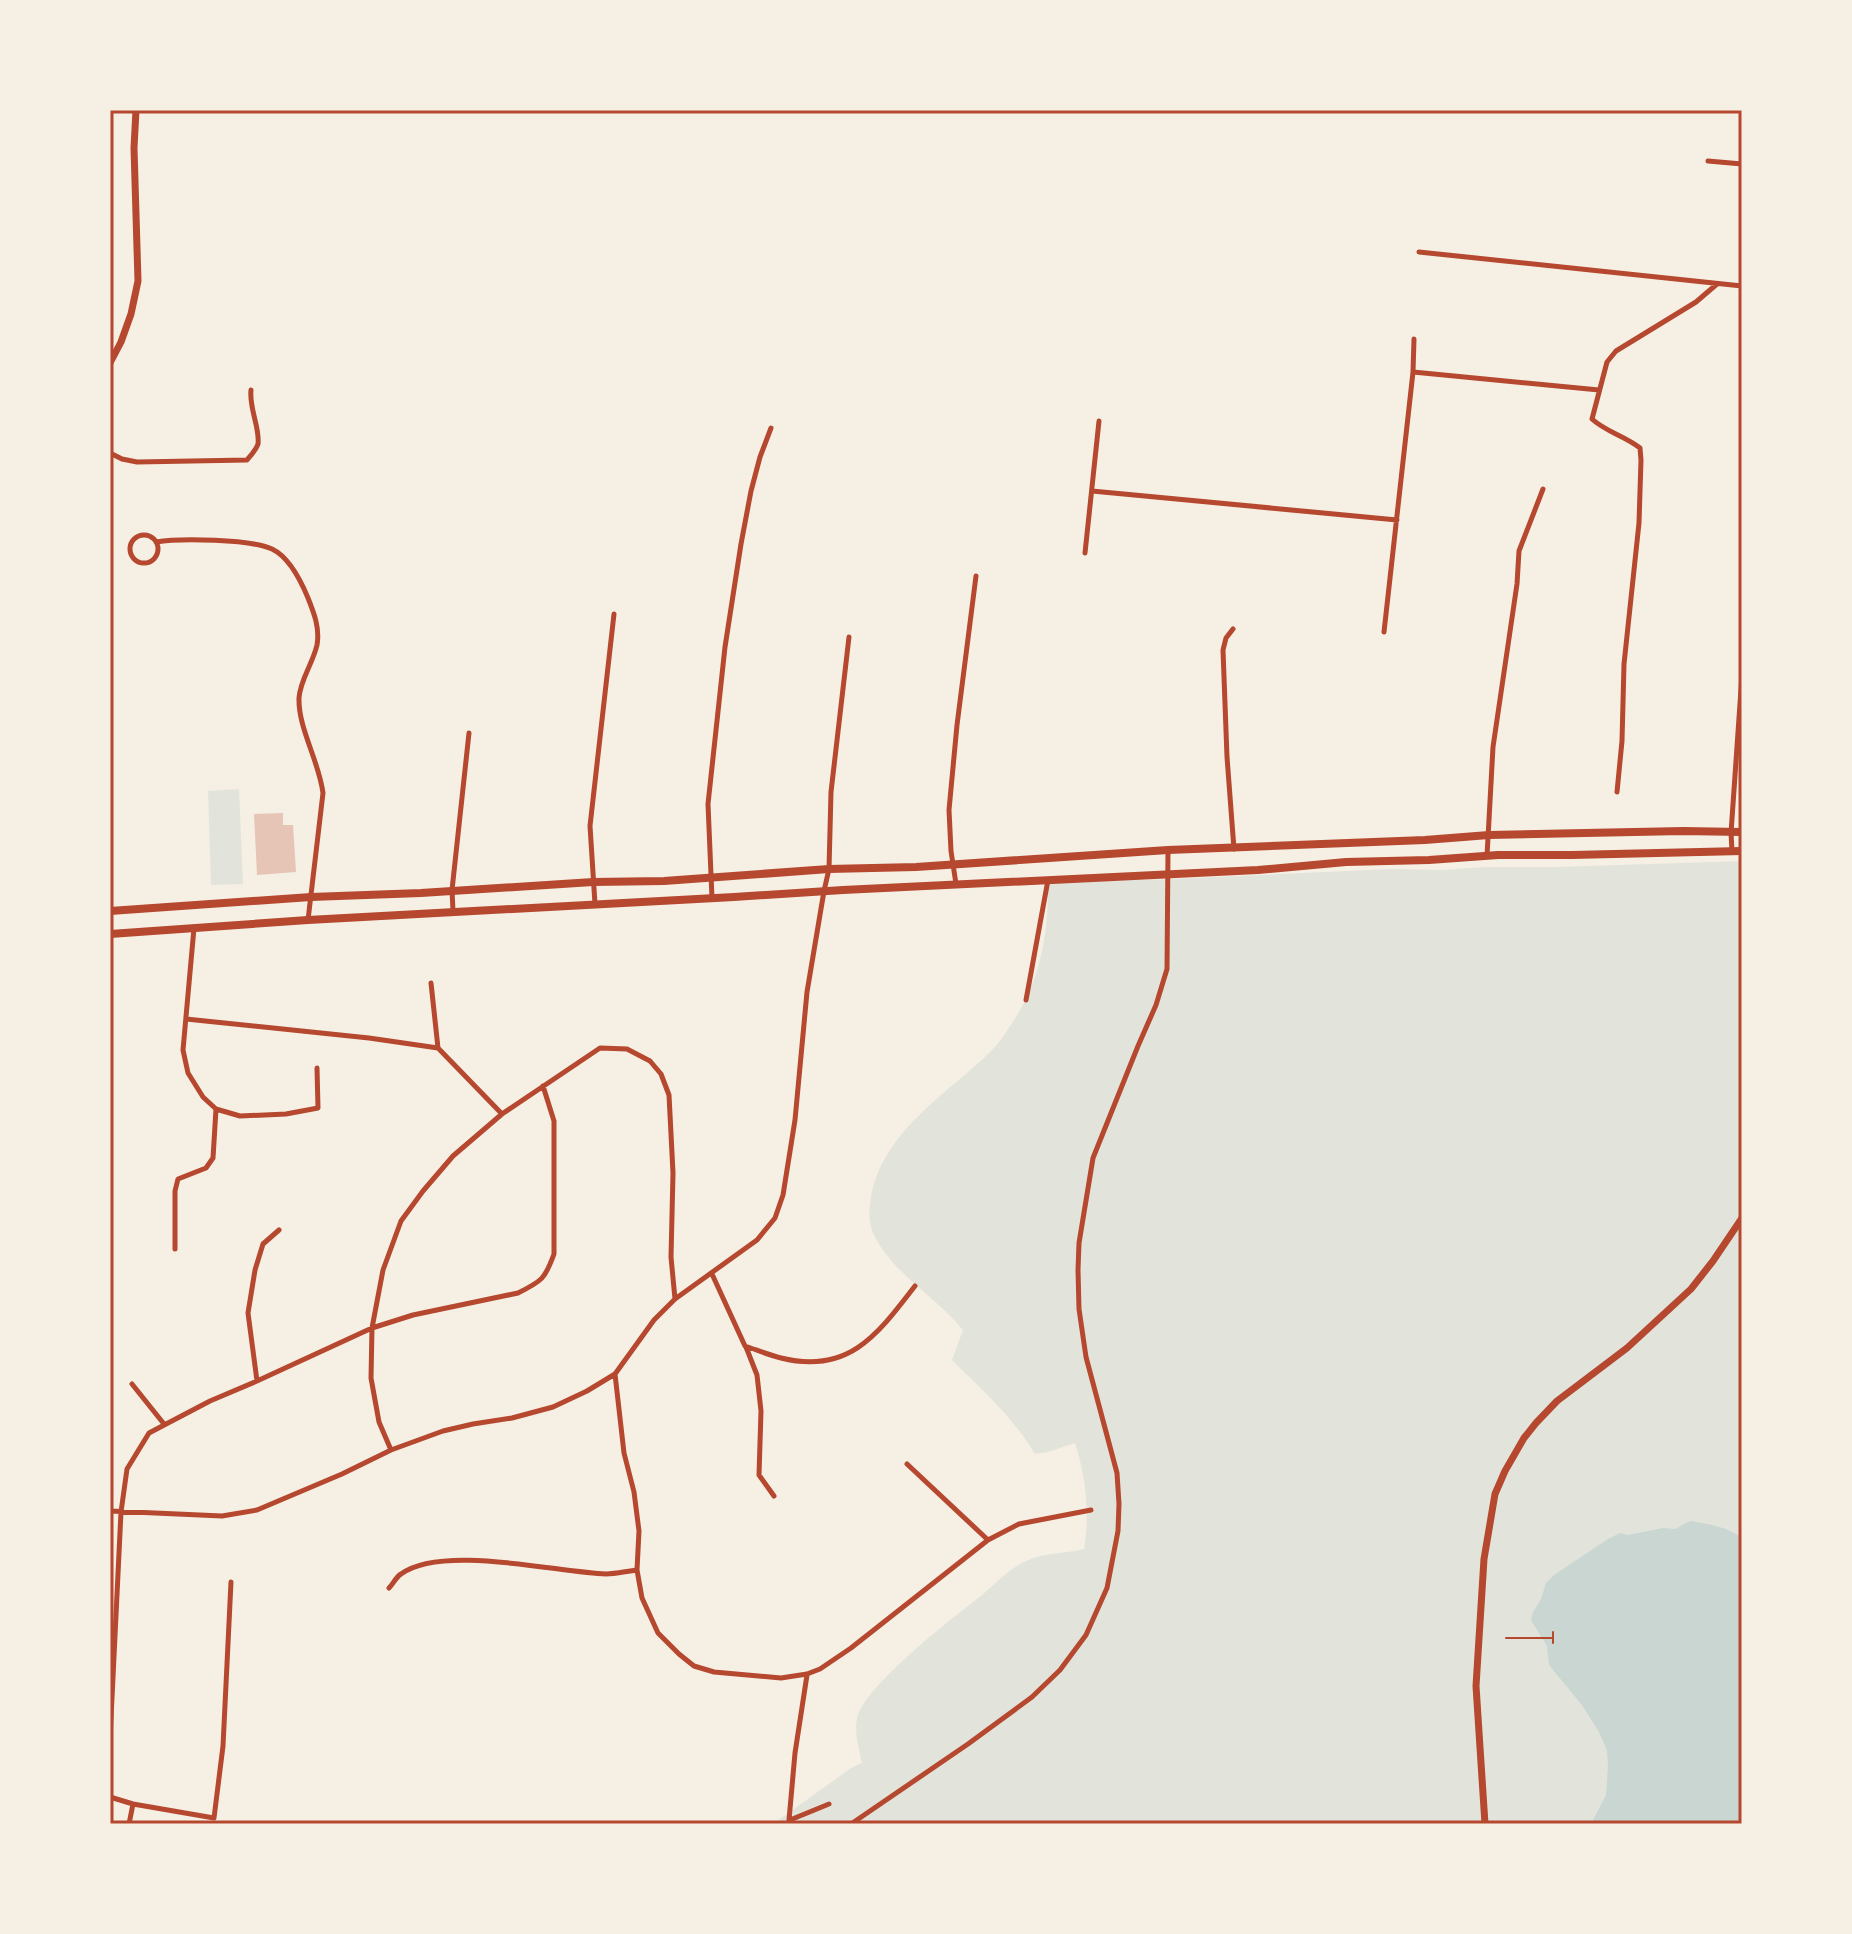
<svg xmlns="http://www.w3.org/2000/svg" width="1852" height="1934" font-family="'Times New Roman',serif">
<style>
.green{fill:#e2e4dc}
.water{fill:#c9d6d2}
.building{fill:#e6c5b7}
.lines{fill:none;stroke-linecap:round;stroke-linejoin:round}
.path{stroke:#b5482f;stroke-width:2}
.minor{stroke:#b5482f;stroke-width:5}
.secondary{stroke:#b5482f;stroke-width:7}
.primary{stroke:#b5482f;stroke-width:8}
.neatline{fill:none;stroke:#b5482f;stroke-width:3}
</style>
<rect width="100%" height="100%" fill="#f6efe4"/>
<path class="green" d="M239 789 243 884 211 885 208 791Z
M1742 861V1824H773L851 1768 862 1763C859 1748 853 1730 858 1715 868 1684 953 1617 981 1596 995 1584 1008 1570 1024 1562 1043 1552 1065 1554 1084 1549 1090 1513 1086 1478 1075 1443L1048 1452 1035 1454C1014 1418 981 1389 952 1360L963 1330C936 1296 892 1274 873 1233 868 1221 869 1209 871 1197 883 1132 944 1096 988 1054 1000 1043 1009 1028 1017 1015 1042 976 1049 926 1048 880H1148L1391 869 1441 870 1486 867H1557Z"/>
<path class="water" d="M1690 1521C1709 1524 1727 1527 1742 1538V1824H1591L1606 1795 1608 1766 1607 1750 1599 1732 1582 1705 1549 1665 1547 1646 1531 1620 1533 1612 1541 1599 1546 1583 1554 1575 1608 1539 1620 1533 1628 1535 1663 1528 1675 1529Z"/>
<path class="building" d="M283 813V825H293L296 872 257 875 254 814Z"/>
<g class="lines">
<path class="path" d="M1553 1632V1643
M1506 1638H1553"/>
<path class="minor" d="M1708 161 1742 164
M1419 252 1742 286
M1413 372 1599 390
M110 453 122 459 137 462 247 460C251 455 256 450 258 444 260 427 249 409 251 390
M1092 491 1397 520
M130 549a14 14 0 1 1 28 0a14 14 0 1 1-28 0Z
M156 542C180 538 250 539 272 549 289 557 301 581 308 598 314 613 320 628 317 645 313 663 300 680 299 698 298 728 319 761 323 793L308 920
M1085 553 1099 421
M1233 629 1226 638 1223 650 1227 757 1234 849
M1384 632 1413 372 1414 339
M1617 792 1622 741 1624 664 1639 523 1641 460 1640 448C1625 436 1606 432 1592 419L1607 362 1616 351 1696 302 1717 284
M1732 851 1731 833 1742 675
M1487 856 1493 747 1517 584 1519 551 1543 489
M956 884 951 851 949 810 957 725 976 576
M712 898 708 804 725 647 741 544 751 491 760 457 771 428
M595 904 590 826 614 614
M453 911 452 890 469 733
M194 928 183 1050 188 1073 203 1097 216 1109 240 1116 286 1114 318 1108 317 1068
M431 983 438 1048 502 1114
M1026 1000 1048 880
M186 1019 369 1038 438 1048
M175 1249V1191L178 1179 206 1168 213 1158 216 1109
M712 1274 745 1346C757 1350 769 1355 781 1358 849 1375 878 1334 915 1286
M746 1347 757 1375 761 1411 759 1475 774 1496
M615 1374 624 1453 634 1492 639 1531 637 1570 642 1598 658 1633 679 1654 694 1666 714 1672 781 1678 807 1674 820 1669 851 1648 988 1540 1019 1524 1091 1510
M257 1381 248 1313 255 1270 263 1244 279 1230
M132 1384 164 1424
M391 1450 379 1422 371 1378 372 1328 383 1270 401 1221 423 1191 453 1156 502 1114 600 1048 627 1049 650 1061 661 1074 669 1095 673 1173 671 1257 675 1299
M907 1464 988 1540
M110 1511 222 1516 257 1510 342 1474 391 1450 443 1431 473 1424 512 1418 553 1407 587 1391 615 1374 654 1320 675 1299 757 1240 775 1218 783 1195 795 1120 807 992 824 891 829 869 831 792 849 637
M389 1588C393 1584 396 1577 401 1574 442 1544 556 1572 606 1574 616 1574 627 1571 637 1570
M110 1739 121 1512 127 1469 149 1433 210 1401 257 1381 372 1328 413 1315 518 1293C542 1281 545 1279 554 1254V1121L543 1086
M110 1797 133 1804 214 1818 223 1746 231 1582
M789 1820 795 1753 807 1675
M790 1820 829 1804
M129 1824 133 1804
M851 1824 968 1744 1032 1697 1060 1670 1086 1635 1107 1588 1118 1531 1119 1504 1117 1473 1086 1357 1079 1309 1078 1270 1079 1243 1093 1158 1138 1046 1156 1005 1167 969 1168 850"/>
<path class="secondary" d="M110 363 121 342 131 314 138 281 134 148 136 110
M1485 1824 1476 1686 1484 1559 1495 1494 1505 1471 1524 1438 1536 1423 1557 1401 1627 1348 1691 1289 1713 1261 1742 1218"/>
<path class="primary" d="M110 911 311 897 421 893 593 882 664 881 829 869 916 867 1168 850 1425 840 1489 835 1683 831 1742 832
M110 934 308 920 734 897 843 890 1258 870 1346 862 1429 860 1498 855H1572L1742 851"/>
</g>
<rect width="1852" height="1934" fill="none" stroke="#f6efe4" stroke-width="224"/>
<rect x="112" y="112" width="1628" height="1710" class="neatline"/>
</svg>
